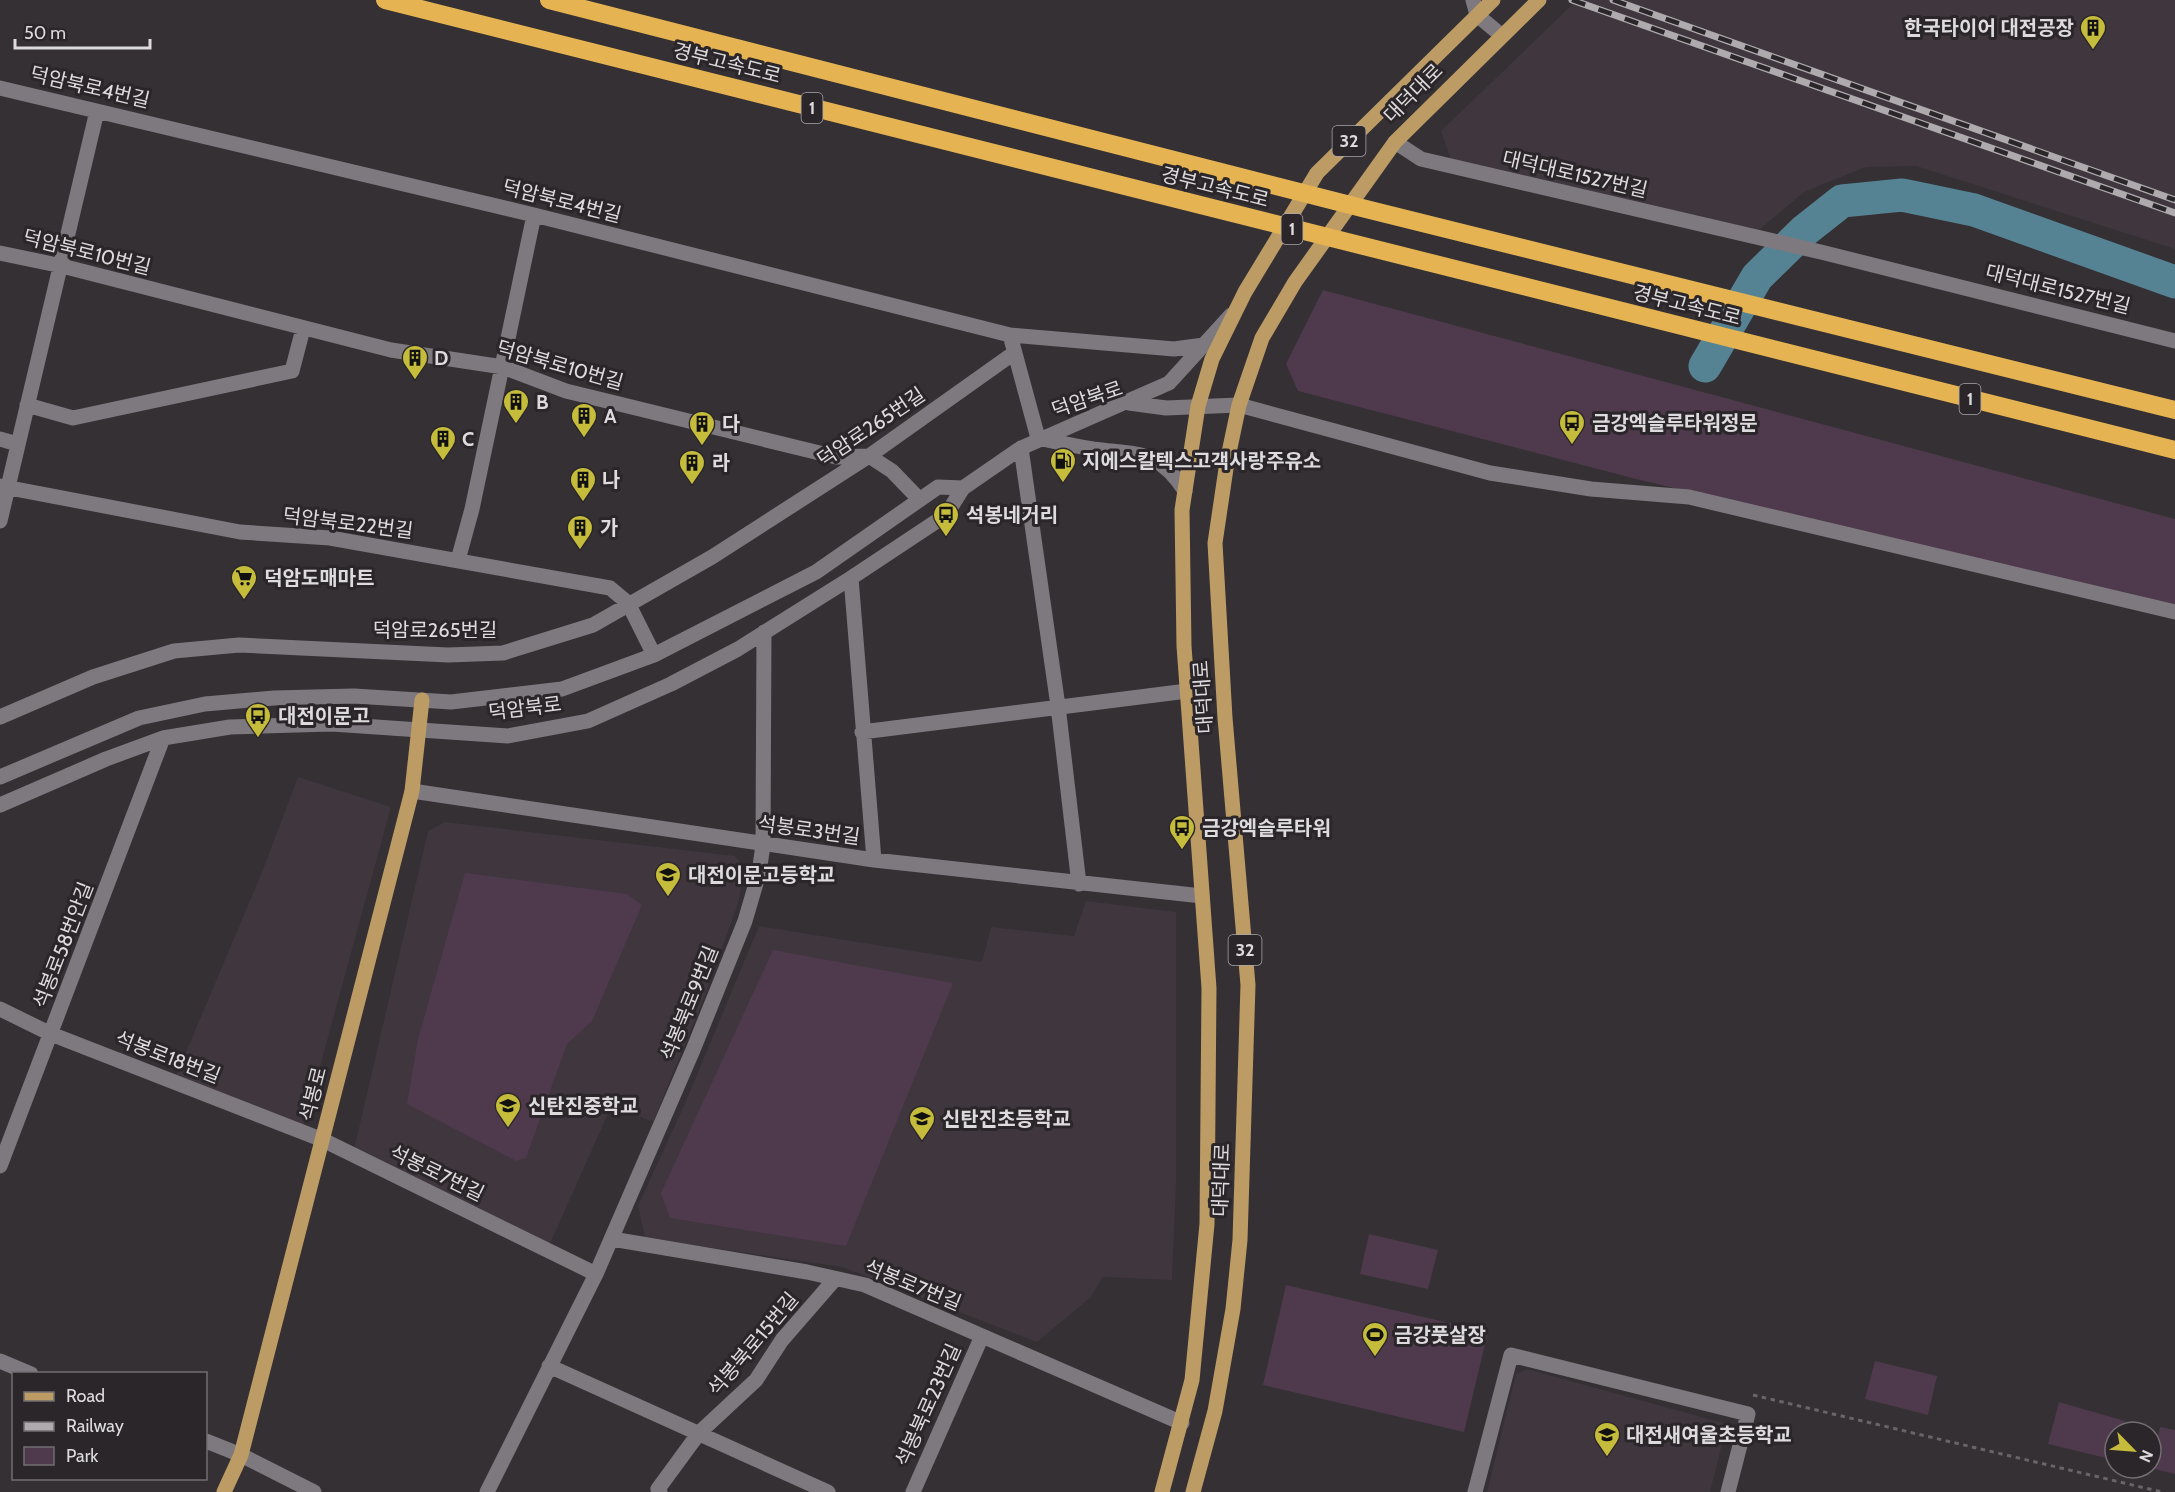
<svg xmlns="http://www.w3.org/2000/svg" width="2175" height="1492" font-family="Cabin,'Noto Sans KR',sans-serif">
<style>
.built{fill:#3f363e}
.green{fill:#4f3a4d}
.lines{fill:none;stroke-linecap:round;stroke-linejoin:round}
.river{stroke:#558394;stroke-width:33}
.path{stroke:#686467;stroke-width:3;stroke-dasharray:4.5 4.5;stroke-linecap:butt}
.minor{stroke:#7e797e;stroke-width:15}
.major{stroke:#bc9c64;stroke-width:15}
.highway{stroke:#e5b352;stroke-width:18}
.rail-casing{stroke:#aeaaad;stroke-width:7}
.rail{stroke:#2a2629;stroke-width:4.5;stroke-dasharray:14;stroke-linecap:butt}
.labels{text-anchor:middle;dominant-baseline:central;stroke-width:6;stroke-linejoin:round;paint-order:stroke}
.shield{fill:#2a2629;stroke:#a8a5a8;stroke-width:1.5}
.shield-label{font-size:18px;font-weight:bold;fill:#dedbde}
.poi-label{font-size:20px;font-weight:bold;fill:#dedbde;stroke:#2a2629;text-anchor:start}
.street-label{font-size:20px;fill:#dedbde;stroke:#2a2629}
</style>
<rect width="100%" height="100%" fill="#343033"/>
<path class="built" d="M1577 0H2175V249L1916 166 1866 167 1804 192 1759 230 1606 199 1451 160 1441 131Z
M298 777 391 807 301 1136 173 1083 262 872Z
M445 822 735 856 744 866 739 901 704 998 653 1122 612 1105 549 1246 352 1158 428 831Z
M1086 901 1176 912V1182L1172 1280 1103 1277 1091 1297 1037 1342 842 1267 645 1238 638 1206 686 1101 759 926 982 962 991 927 1074 936Z
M1527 1369 1727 1424 1710 1492H1487L1516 1374Z"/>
<path class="green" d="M1323 290 2175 519V607L1636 479 1298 391 1286 364Z
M465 873 627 894 642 905 592 1021 567 1044 526 1158 516 1161 407 1104 418 1039Z
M773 950 953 983 846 1246 670 1218 661 1193Z
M1369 1234 1438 1250 1428 1289 1360 1274Z
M1286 1285 1488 1332 1464 1432 1263 1385Z
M1875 1361 1937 1376 1928 1415 1865 1399Z
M2059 1402 2125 1421 2121 1432H2115L2114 1460 2048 1444Z
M2160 1427 2175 1430V1474L2151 1468Z"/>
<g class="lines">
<path class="river" d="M1705 366 1757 277 1804 231 1842 201 1902 195 1974 210 2175 282"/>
<path class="path" d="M1753 1395 2162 1492"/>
<path class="minor" d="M1473 0 1477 15 1501 35
M0 88 534 215 1010 335 1038 438
M1395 142 1421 159 1825 253 2175 341
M0 253 62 266 391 350 503 367 566 391 836 457 869 456 892 471 919 499
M1010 335 1174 349 1204 345
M1129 403 1166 408 1239 405 1490 473 1591 489 1689 497 2175 612
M27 405 73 418 292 371 303 329
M1038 438C1056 442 1075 446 1093 449 1138 455 1158 449 1185 491
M0 439 17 444
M1021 448 1058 706 1079 884
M0 486 240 532 330 538 610 588 628 603 654 655
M0 521 97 111
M458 560 472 509 534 215
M851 578 874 860
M0 717 93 677 174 651 239 645 448 655 503 653 593 625 712 557 869 456 1014 353
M862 732 1187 691
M0 777 139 718 205 704 274 698 354 696 451 702 562 689 654 655 816 572 938 487 963 488
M412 791 874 860 1202 896
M0 805 106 759 163 738 230 727 332 724 508 736 588 721 671 684 738 649 851 578 946 515 963 488 1021 448 1169 383 1231 315
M0 1009 51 1034 323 1140 596 1274
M0 1166 163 738
M612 1239 807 1272 865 1285 1182 1423
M0 1361 31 1374
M549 1366 828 1492
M206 1441 241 1455 314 1492
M487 1492 596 1274 693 1050 745 921 759 873 763 845 764 632
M660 1492 658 1489 699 1433 756 1380 782 1340 835 1279
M913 1492 982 1336
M1475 1492 1511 1355 1748 1414 1728 1492"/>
<path class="major" d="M224 1492 241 1455 412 791 422 700
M1162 1492 1192 1380 1207 1224 1209 988 1184 646 1182 510 1198 406 1212 359 1245 292 1317 173 1493 0
M1193 1492 1215 1411 1233 1309 1240 1240 1248 985 1225 718 1215 543 1227 462 1239 405 1262 338 1295 282 1395 142 1539 0"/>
<path class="highway" d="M385 0 2175 450
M549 0 1362 208 2175 410"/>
<defs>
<path id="rail" d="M1572 0 2175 213
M1613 0 2175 200"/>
</defs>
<use href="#rail" class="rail-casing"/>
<use href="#rail" class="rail"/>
</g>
<defs>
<symbol id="building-pin" viewBox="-11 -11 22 30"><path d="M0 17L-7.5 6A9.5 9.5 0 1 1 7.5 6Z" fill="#c6bc3c" stroke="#2a2629"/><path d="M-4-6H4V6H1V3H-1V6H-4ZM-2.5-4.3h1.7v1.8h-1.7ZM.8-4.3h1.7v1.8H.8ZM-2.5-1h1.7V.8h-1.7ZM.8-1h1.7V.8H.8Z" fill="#111"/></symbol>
<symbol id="bus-pin" viewBox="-11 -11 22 30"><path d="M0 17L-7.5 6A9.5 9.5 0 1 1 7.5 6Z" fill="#c6bc3c" stroke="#2a2629"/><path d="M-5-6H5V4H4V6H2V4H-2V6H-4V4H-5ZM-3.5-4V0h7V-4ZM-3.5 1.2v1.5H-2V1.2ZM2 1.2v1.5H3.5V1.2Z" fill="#111"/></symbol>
<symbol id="fuel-pin" viewBox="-11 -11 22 30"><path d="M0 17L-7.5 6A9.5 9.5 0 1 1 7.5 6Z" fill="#c6bc3c" stroke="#2a2629"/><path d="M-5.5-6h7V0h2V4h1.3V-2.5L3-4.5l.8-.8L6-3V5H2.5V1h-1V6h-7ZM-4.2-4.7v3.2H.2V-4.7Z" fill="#111"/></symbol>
<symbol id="supermarket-pin" viewBox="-11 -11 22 30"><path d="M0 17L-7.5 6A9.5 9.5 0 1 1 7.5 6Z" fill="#c6bc3c" stroke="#2a2629"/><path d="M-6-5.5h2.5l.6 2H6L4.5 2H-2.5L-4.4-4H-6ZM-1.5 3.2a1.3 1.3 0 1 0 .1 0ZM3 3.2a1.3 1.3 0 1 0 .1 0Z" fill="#111"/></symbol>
<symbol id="school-pin" viewBox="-11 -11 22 30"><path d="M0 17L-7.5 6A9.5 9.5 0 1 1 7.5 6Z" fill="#c6bc3c" stroke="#2a2629"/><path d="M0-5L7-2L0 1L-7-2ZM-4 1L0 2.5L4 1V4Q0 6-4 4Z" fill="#111"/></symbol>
<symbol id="stadium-pin" viewBox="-11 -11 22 30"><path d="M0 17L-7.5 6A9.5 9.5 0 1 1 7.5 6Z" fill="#c6bc3c" stroke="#2a2629"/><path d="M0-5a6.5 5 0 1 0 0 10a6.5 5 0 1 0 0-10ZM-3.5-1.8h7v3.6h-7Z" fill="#111"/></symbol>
</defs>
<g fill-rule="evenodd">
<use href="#building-pin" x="2078" y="13" width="30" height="40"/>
<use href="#building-pin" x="400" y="343" width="30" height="40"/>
<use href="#building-pin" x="501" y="387" width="30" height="40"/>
<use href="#building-pin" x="569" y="401" width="30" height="40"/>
<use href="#bus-pin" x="1557" y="408" width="30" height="40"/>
<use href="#building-pin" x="687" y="409" width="30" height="40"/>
<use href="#building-pin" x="428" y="424" width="30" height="40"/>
<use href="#fuel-pin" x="1048" y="446" width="30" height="40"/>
<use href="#building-pin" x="677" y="448" width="30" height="40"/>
<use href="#building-pin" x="568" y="465" width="30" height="40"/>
<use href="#bus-pin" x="931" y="500" width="30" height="40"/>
<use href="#building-pin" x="565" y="513" width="30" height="40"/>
<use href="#supermarket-pin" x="229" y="563" width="30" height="40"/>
<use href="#bus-pin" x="243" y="701" width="30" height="40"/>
<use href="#bus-pin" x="1167" y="813" width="30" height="40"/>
<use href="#school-pin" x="653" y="860" width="30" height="40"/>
<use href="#school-pin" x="493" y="1091" width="30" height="40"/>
<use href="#school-pin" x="907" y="1104" width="30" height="40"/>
<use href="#stadium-pin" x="1360" y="1320" width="30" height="40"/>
<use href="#school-pin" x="1592" y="1420" width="30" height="40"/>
</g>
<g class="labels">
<g class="shield">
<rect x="801.5" y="93" width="21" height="30" rx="4.5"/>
<rect x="1332.5" y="126" width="33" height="30" rx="4.5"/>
<rect x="1281.5" y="214" width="21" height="30" rx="4.5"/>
<rect x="1959.5" y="384" width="21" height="30" rx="4.5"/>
<rect x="1228.5" y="935" width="33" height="30" rx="4.5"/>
</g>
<g class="shield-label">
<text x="812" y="108">1</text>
<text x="1349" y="141">32</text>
<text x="1292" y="229">1</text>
<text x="1970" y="399">1</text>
<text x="1245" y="950">32</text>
</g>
<g class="poi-label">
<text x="2074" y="28" text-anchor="end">한국타이어 대전공장</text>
<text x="434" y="358">D</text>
<text x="536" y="402">B</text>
<text x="604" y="416">A</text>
<text x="1592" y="423">금강엑슬루타워정문</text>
<text x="722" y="424">다</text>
<text x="462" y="439">C</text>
<text x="1082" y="461">지에스칼텍스고객사랑주유소</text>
<text x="712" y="463">라</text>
<text x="602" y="480">나</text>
<text x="966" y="515">석봉네거리</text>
<text x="600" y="528">가</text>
<text x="264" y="578">덕암도매마트</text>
<text x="278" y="716">대전이문고</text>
<text x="1202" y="828">금강엑슬루타워</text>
<text x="688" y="875">대전이문고등학교</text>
<text x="528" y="1106">신탄진중학교</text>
<text x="942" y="1119">신탄진초등학교</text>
<text x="1394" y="1335">금강풋살장</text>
<text x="1626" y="1435">대전새여울초등학교</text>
</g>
<g class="street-label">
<text transform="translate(727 63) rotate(14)">경부고속도로</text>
<text transform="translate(90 87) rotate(13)">덕암북로4번길</text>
<text transform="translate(1413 93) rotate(-45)">대덕대로</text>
<text transform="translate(1575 174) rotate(13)">대덕대로1527번길</text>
<text transform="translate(1215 187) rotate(14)">경부고속도로</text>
<text transform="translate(562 201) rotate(14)">덕암북로4번길</text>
<text transform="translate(87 252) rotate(14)">덕암북로10번길</text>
<text transform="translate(2058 289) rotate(14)">대덕대로1527번길</text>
<text transform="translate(1687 305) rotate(14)">경부고속도로</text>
<text transform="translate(560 365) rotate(16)">덕암북로10번길</text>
<text transform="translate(1087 399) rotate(-19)">덕암북로</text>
<text transform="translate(871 427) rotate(-34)">덕암로265번길</text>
<text transform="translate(348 523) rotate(7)">덕암북로22번길</text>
<text x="435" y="630">덕암로265번길</text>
<text transform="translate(1203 697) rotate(-94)">대덕대로</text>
<text transform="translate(525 708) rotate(-7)">덕암북로</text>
<text transform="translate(809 830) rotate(8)">석봉로3번길</text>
<text transform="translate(63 945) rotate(-69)">석봉로58번안길</text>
<text transform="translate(689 1003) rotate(-68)">석봉북로9번길</text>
<text transform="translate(168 1057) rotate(21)">석봉로18번길</text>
<text transform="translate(313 1094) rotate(-76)">석봉로</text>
<text transform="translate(437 1173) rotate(26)">석봉로7번길</text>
<text transform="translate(1221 1180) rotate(-88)">대덕대로</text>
<text transform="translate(913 1285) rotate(22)">석봉로7번길</text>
<text transform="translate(753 1344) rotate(-50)">석봉북로15번길</text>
<text transform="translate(928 1405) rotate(-66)">석봉북로23번길</text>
</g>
</g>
<rect x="12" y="1372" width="195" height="108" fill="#2a2629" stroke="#726e71" stroke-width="1.5"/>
<rect x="24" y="1392" width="30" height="9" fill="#bc9c64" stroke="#726e71" stroke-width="1.5"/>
<text x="66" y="1402" font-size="18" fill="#dedbde">Road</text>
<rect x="24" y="1422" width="30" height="9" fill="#aeaaad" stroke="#726e71" stroke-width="1.5"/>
<text x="66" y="1432" font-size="18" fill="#dedbde">Railway</text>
<rect x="24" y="1447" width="30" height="18" fill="#4f3a4d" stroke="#726e71" stroke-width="1.5"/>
<text x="66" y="1462" font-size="18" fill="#dedbde">Park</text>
<g transform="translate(2133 1450) rotate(115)"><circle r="28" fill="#2a2629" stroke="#726e71" stroke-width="1.5"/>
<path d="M0-4.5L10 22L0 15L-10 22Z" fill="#c6bc3c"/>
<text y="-9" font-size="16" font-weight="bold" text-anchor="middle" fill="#dedbde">N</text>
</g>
<path d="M15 39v9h135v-9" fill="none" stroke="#dedbde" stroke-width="3"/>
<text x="24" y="39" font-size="18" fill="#dedbde" stroke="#2a2629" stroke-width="4.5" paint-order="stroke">50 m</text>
</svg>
